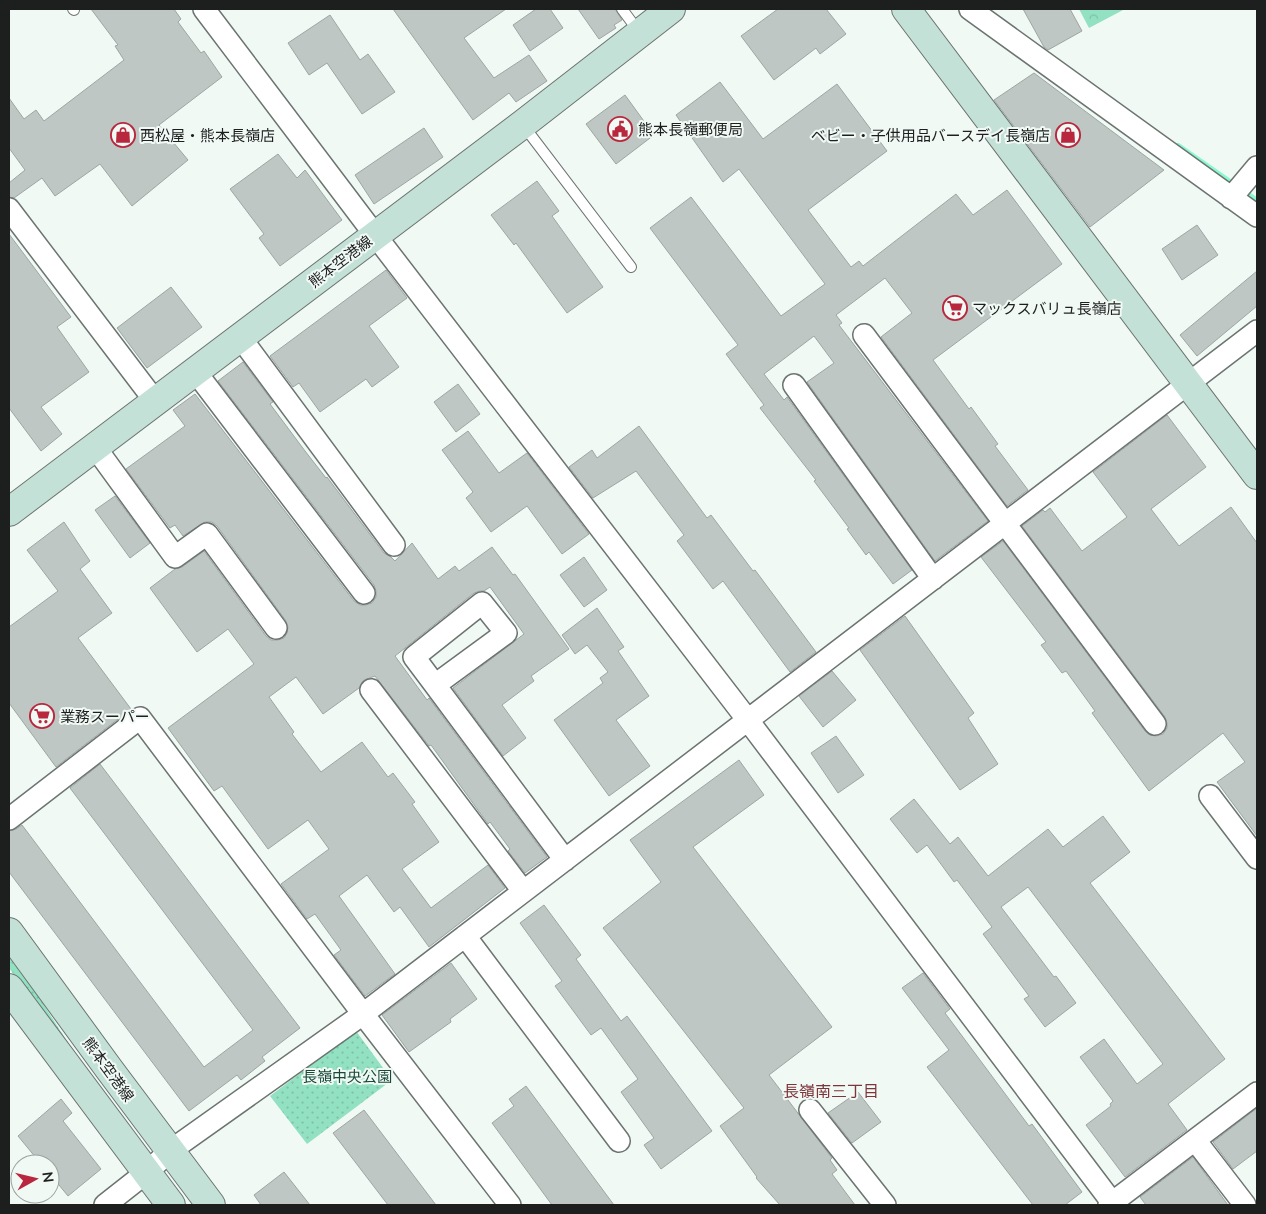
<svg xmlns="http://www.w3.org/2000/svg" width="1266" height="1214" font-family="Lato,'Noto Sans JP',sans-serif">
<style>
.grass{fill:url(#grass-dots)}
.forest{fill:url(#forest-crowns)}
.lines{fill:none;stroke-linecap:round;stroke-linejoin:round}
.stream{stroke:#88f9d0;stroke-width:6}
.building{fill:#bec7c3;stroke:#9ea6a3}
.lane-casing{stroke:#6c7470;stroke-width:12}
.street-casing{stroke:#6c7470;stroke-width:24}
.secondary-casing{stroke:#6c7470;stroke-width:30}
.lane{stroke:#fff;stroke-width:10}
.street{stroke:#fff;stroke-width:21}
.secondary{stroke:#c3e1d7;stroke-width:28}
.labels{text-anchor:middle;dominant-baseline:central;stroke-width:4;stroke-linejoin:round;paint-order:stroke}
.poi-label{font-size:15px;fill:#1c1f1e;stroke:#f1f9f5;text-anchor:start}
.street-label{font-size:15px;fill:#1c1f1e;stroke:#f1f9f5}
.park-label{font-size:15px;fill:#184939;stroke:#f1f9f5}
.neighbourhood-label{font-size:16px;fill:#7d353a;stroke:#f1f9f5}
</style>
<defs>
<pattern id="grass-dots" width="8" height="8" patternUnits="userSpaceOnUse" patternTransform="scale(1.25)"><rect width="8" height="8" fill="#92e1c3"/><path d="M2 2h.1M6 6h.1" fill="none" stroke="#7dc1a7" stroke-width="1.8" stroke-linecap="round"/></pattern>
<pattern id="forest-crowns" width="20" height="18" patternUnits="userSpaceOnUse" patternTransform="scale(1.25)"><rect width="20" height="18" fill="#92e1c3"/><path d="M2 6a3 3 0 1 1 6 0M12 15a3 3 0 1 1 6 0" fill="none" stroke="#7dc1a7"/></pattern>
</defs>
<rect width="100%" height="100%" fill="#f1f9f5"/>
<path class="grass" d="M9 952 26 977 72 1049 111 1100 108 1103 9 968Z
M356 1031 392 1080 307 1144 270 1096Z"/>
<path class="forest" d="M1079 9H1125L1089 28Z"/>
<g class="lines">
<path class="stream" d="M1178 146 1257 201"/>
</g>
<path class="building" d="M91 9H174L181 19 178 22 201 53 204 51 222 77 159 125 188 160 132 206 100 164 55 196 42 178 14 198 9 197V183L25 170 9 148V98L24 119 36 110 44 121 124 60 115 46 118 45Z
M393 9H506L464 38 494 78 529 55 547 81 516 102 509 93 473 120Z
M536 9H550L563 28 530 51 513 25Z
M578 9H615L622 20 614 25 616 28 599 39Z
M778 9H826L846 34 820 54 816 48 774 80 741 36Z
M1023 9H1070L1082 31 1048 50 1044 47Z
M330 15 360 60 368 54 395 92 362 114 327 63 309 75 288 43Z
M1034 73 1164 170 1090 227 994 100Z
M720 82 763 139 837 84 887 151 808 210 851 267 859 261 863 266 956 194 973 215 1007 190 1062 264 933 360 969 409 971 407 998 444 995 446 1028 490 1007 506 881 337 912 313 885 278 836 315 842 323 839 325 988 521 935 561 807 382 834 363 814 336 764 374 784 400 787 397 912 570 893 584 869 552 866 555 847 529 849 528 814 481 816 480 760 408 764 405 726 354 738 345 650 228 691 197 781 316 825 284 739 169 723 182 676 115Z
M625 95 654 135 616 164 586 124Z
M424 128 443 157 374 204 355 175Z
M278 154 297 178 305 170 342 220 280 266 259 238 264 234 230 189Z
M537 181 559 211 552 216 603 287 567 313 516 243 514 245 491 215Z
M1197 225 1218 255 1182 280 1162 249Z
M9 234 71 317 57 327 89 372 41 407 62 434 41 451 9 408Z
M386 270 407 298 369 326 399 367 372 387 366 379 320 412 299 383 293 387 270 356Z
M1257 271V306L1197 356 1180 335Z
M171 287 202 327 147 368 117 328Z
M243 362 273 402 270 404 305 451 326 478 327 477 384 553 391 557 395 561 412 543 438 579 455 566 459 571 492 547 513 575 515 574 569 649 531 676 534 681 502 705 526 738 503 756 453 688 524 634 490 587 484 591H480L474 593 395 656 427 700 429 698 547 857 525 873 508 851 510 849 490 822 488 824 431 745 429 746 375 676 364 680 359 688 323 714 296 677 269 697 294 732 292 734 321 772 362 742 388 777 393 773 415 802 412 804 439 842 402 869 431 908 488 865 505 888 429 947 400 907 394 912 367 875 339 896 395 974 365 996 334 955 341 950 315 914 307 919 281 884 329 849 308 820 268 849 222 786 214 791 168 728 254 664 228 629 197 652 150 588 175 569 182 567 204 551 266 636 271 640H278L284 638 287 633 288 627 286 621 217 526 212 522H205L183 536 175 525 170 528 126 469 185 426 173 410 195 394 354 601 360 605H366L372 603 376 597V591L374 585 218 381Z
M458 384 480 414 456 432 434 402Z
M1167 415 1206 467 1151 509 1179 546 1231 507 1257 543V836L1217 782 1245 762 1223 733 1149 791 1092 713 1095 711 1066 671 1062 673 1041 645 1046 642 981 557 1003 541 1145 731 1150 735 1156 736 1163 734 1167 728V723L1165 717 1022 526 1043 510 1045 512 1050 508 1082 551 1127 517 1093 472Z
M639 426 707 518 711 515 753 571 755 570 816 652 790 672 723 581 713 589 677 541 684 535 636 471 593 498 569 467 592 450 597 458Z
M468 431 499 473 527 453 589 534 562 554 527 506 491 532 466 498 473 492 442 450Z
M115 496 150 543 130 558 95 510Z
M64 522 90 561 80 569 112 613 78 638 131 709 56 767 9 703V627L58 591 27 550Z
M584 557 607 590 584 607 560 575Z
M597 608 624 647 618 651 649 696 616 720 650 766 609 796 554 720 603 683 600 678 608 672 587 645 575 654 562 635Z
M905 616 974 713 968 718 998 764 960 790 860 650Z
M832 671 856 700 823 727 799 696Z
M836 736 864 775 838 793 811 753Z
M739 760 764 795 693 847 832 1027 769 1075 832 1158 830 1160 837 1170 832 1174 855 1205H780L756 1178 757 1177 720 1126 744 1108 603 928 661 882 630 840Z
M100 764 300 1028 262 1057 265 1061 241 1080 237 1075 189 1111 9 872V831L16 829 22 825 204 1067 253 1030 70 788Z
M914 799 950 844 958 837 988 876 1048 829 1063 847 1103 816 1130 852 1090 883 1225 1059 1168 1104 1187 1130 1125 1177 1086 1125 1111 1106 1110 1104 1113 1101 1080 1057 1104 1039 1137 1084 1163 1064 1028 887 1001 907 1054 977 1056 976 1076 1003 1045 1027 1024 999 1029 996 983 934 992 927 957 880 954 882 927 845 917 853 890 819Z
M544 905 581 955 576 959 621 1021 627 1016 712 1131 661 1169 644 1145 654 1138 621 1092 638 1079 601 1028 591 1035 555 986 562 981 520 923Z
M451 963 477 999 450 1019 451 1022 409 1052 382 1015Z
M923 973 950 1009 945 1013 1029 1126 1032 1124 1082 1192 1065 1205H1033L927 1067 949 1050 902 988Z
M526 1086 614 1205H552L492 1123 514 1106 509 1099Z
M858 1092 881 1122 852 1143 828 1113Z
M61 1099 72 1113 63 1121 101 1169 68 1196 50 1174V1164H41L18 1136Z
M1257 1108V1151L1233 1169 1213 1142Z
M364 1110 436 1205H388L333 1133Z
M1193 1157 1228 1205H1146L1140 1197Z
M284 1172 310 1205H261L254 1195Z"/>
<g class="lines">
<defs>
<path id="lane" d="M73 9 74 10
M622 9 639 32
M523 125 631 267"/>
<path id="street" d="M204 9 375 235 747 719 1114 1205
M970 9 1257 216
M1231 198 1257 167
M9 209 155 401
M864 335 1155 724
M240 337 394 545
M195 371 364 593
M794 385 933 579
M95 447 175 557 207 534 276 628
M435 685 506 633 482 603 414 657 435 685 565 860
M371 690 523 891
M1210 796 1257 858
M9 819 140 718 363 1014 510 1205
M465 936 619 1141
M810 1110 885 1205
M1195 1140 1245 1205
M105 1205 147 1172 170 1151 363 1014 1257 331
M1109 1205 1257 1093"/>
<path id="secondary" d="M906 9 1257 475
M9 512 523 124 671 9
M9 932 109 1069 211 1205
M9 988 171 1205"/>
</defs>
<use href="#lane" class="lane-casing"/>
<use href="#street" class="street-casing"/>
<use href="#secondary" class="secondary-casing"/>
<use href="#lane" class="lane"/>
<use href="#street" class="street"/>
<use href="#secondary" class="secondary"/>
</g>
<defs>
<symbol id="civic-ring" viewBox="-11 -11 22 22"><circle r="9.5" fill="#f1f9f5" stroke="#b9273e" stroke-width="1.5"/><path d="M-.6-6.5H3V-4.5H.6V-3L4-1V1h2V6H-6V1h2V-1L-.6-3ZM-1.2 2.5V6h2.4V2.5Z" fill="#b9273e"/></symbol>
<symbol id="shop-ring" viewBox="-11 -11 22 22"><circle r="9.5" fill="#f1f9f5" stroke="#b9273e" stroke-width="1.5"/><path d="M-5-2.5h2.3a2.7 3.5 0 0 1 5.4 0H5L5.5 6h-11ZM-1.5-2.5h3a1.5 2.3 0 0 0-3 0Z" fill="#b9273e"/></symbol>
<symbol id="supermarket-ring" viewBox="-11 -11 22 22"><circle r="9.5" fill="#f1f9f5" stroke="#b9273e" stroke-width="1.5"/><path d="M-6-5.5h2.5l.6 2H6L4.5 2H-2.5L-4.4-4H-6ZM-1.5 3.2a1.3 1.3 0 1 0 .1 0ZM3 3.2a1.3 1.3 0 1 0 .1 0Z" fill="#b9273e"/></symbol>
</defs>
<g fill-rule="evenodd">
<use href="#civic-ring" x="606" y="115" width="28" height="28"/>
<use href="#shop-ring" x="109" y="121" width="28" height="28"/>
<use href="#shop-ring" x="1054" y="121" width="28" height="28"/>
<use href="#supermarket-ring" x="941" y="294" width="28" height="28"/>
<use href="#supermarket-ring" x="28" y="702" width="28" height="28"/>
</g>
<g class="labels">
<g class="poi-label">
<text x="638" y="129">熊本長嶺郵便局</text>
<text x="140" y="135">西松屋・熊本長嶺店</text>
<text x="1050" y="135" text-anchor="end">ベビー・子供用品バースデイ長嶺店</text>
<text x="972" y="308">マックスバリュ長嶺店</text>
<text x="60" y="716">業務スーパー</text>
</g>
<g class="street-label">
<text transform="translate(340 261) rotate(-37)">熊本空港線</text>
<text transform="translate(109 1069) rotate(54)">熊本空港線</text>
</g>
<g class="park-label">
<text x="347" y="1076">長嶺中央公園</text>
</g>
<g class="neighbourhood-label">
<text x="831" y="1090">長嶺南三丁目</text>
</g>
</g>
<rect width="1266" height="1214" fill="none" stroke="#1c1f1e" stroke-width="20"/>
<g transform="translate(35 1179) rotate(82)"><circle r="24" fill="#f1f9f5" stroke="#9ca29f"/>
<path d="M0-4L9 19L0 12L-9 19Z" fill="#b9273e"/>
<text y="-8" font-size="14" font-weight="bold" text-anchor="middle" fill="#1c1f1e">N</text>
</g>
</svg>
